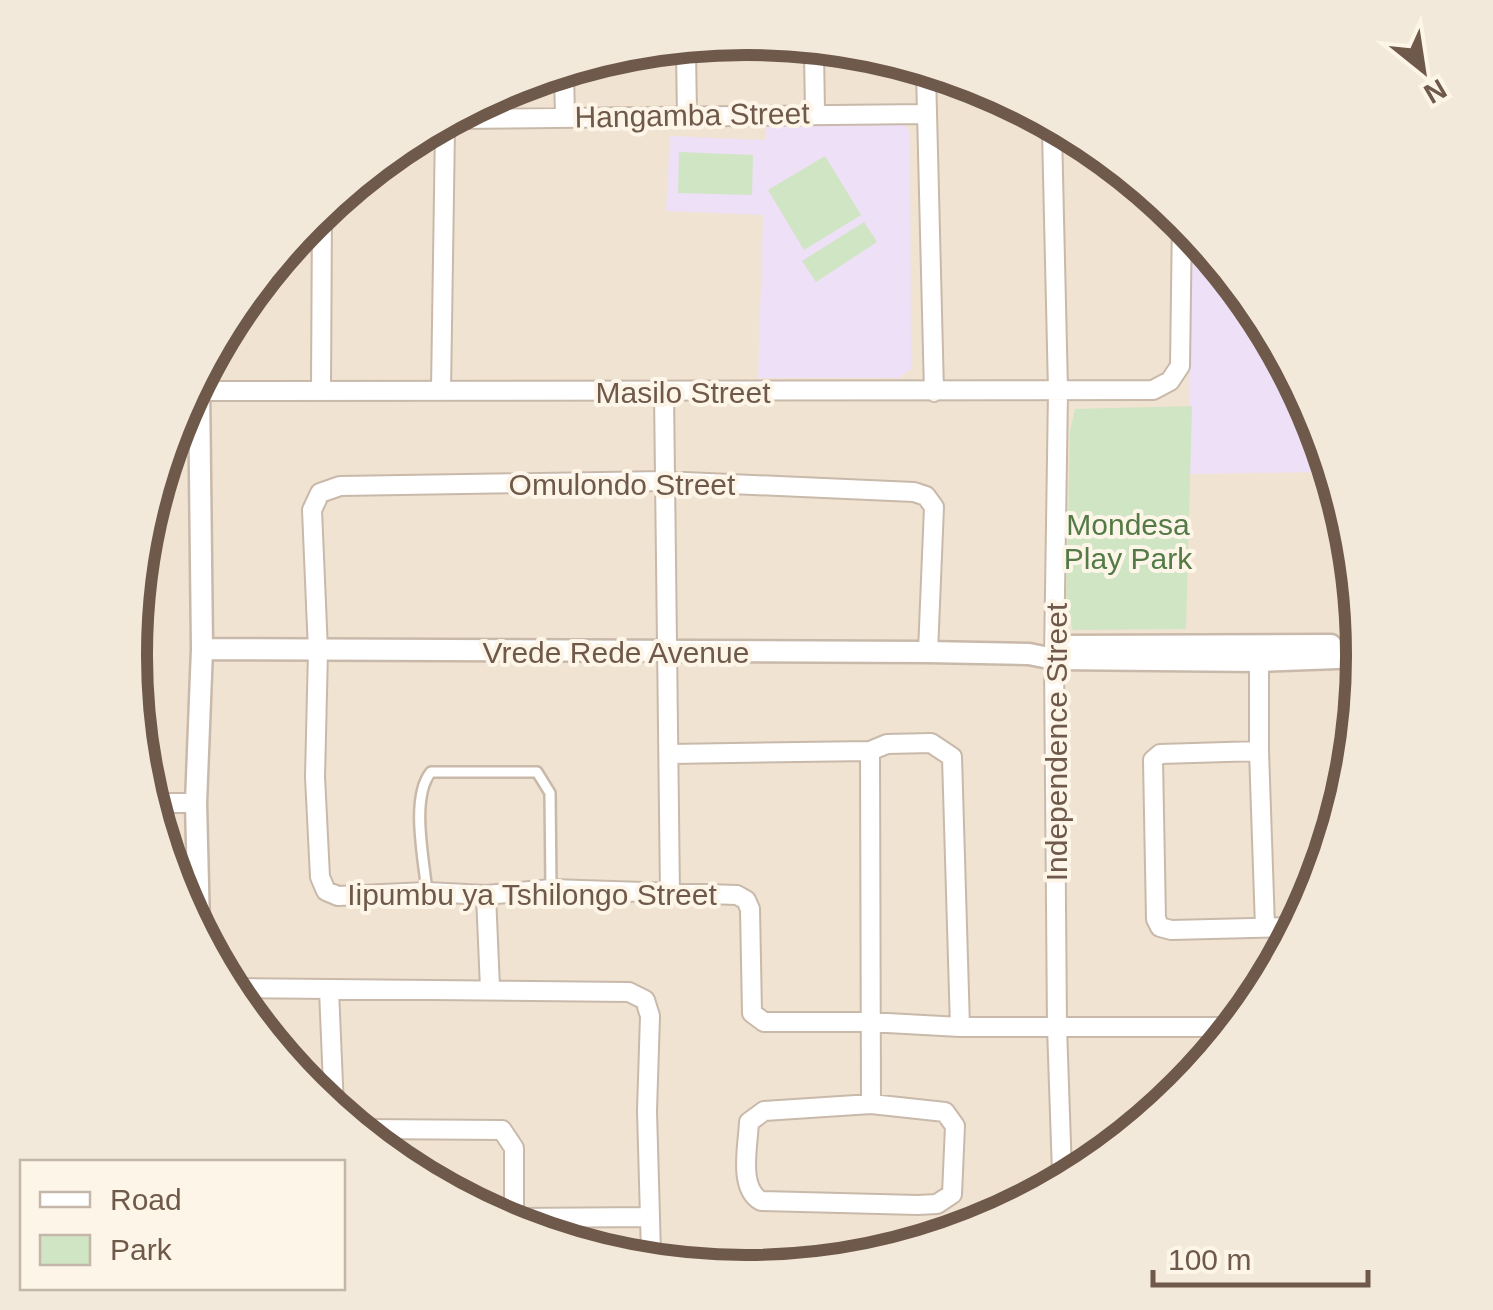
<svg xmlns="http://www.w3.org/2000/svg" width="1493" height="1310" font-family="Helvetica,sans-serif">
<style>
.residential{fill:#f0e3d2}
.education{fill:#eee0f6}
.green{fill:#d0e5c3}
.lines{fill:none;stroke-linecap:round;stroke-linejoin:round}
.service-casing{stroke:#c9b9aa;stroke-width:14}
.minor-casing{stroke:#c9b9aa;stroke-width:22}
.tertiary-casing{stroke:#c9b9aa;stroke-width:25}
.service{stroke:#fff;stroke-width:9}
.minor{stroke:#fff;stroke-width:18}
.tertiary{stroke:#fff;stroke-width:20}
.labels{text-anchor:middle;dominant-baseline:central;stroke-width:8;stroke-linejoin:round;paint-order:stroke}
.street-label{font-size:30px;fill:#6f594b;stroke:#fdf6e8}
.park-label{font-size:30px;fill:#547a47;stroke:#fdf6e8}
.rim{fill:none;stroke:#6f594b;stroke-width:12}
</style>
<rect width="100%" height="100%" fill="#faf1e3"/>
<path class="residential" d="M137 655a610 610 0 1 1 1220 0a610 610 0 1 1-1220 0Z"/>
<path class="education" d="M899 118 910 131 911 369 899 378H758L763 215 666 211 670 136 765 140 766 120Z
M1190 228 1317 419 1328 472 1190 474Z"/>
<path class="green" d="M679 152 753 155 752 195 678 193Z
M825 156 861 215 804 250 768 190Z
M864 222 877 242 816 282 802 261Z
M1192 406 1186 629 1073 630 1066 608 1070 431 1075 409Z"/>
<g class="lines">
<defs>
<path id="service" d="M427 892C424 860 410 797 431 772H537L550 793 551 889"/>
<path id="minor" d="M686 50 687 117
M814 51 815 113
M926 73 934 392
M564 74 565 116
M459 119 925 114
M1052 131 1058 391 1054 659 1057 1027 1062 1173
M321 389 322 210
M441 390 445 128
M194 391 1153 390 1170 381 1180 366 1182 218
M664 393 670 895
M1259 647V751L1265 927
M928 652 934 507 926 496 914 492 663 481 340 486 320 493 312 510 318 651 315 777 320 877 326 891 338 896 427 892 486 895 551 889 737 895 746 900 750 909 752 1013 764 1022H869L960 1027H1226
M870 751 871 1104
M1259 751 1160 754 1153 760 1156 919 1160 927 1171 930 1293 927
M670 754 870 751 887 744 931 743 952 757 960 1027
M158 803H196
M486 895 490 988
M240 988 629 992 645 1000 650 1016 647 1111 651 1253
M329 990 334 1108
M871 1104 945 1112 955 1126 952 1194 937 1204 918 1205 761 1201C738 1188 748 1146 749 1122L764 1111Z
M366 1129 502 1130 514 1148V1226
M515 1218 650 1217"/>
<path id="tertiary" d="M1065 646 1331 645
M202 649 928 652 1029 654 1054 659 1259 661 1364 657
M199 926 196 803 202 649 199 384"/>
</defs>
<use href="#service" class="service-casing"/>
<use href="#minor" class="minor-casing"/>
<use href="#tertiary" class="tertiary-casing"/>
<use href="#service" class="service"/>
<use href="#minor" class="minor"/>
<use href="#tertiary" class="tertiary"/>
</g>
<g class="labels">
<g class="street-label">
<text transform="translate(692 115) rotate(-1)">Hangamba Street</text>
<text x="683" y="392">Masilo Street</text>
<text x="622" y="484">Omulondo Street</text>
<text x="616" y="652">Vrede Rede Avenue</text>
<text transform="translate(1056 742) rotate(-90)">Independence Street</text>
<text x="532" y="894">Iipumbu ya Tshilongo Street</text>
</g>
<g class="park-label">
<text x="1128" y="524">Mondesa<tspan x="1128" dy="34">Play Park</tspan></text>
</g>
</g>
<path d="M0 0H1493V1310H0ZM746 55H747A599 599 0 0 1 1346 654V656A599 599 0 0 1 747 1255H746A599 599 0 0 1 147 656V654A599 599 0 0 1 746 55Z" fill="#f2e9db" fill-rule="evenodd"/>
<path class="rim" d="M746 55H747A599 599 0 0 1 1346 654V656A599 599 0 0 1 747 1255H746A599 599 0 0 1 147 656V654A599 599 0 0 1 746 55Z"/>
<rect x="20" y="1160" width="325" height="130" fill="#fdf6e8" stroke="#c4b7a9" stroke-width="2.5"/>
<rect x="40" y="1192" width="50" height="15" fill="#ffffff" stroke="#c4b7a9" stroke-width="2.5"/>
<text x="110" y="1210" font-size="30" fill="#6f594b">Road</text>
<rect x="40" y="1235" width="50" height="30" fill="#d0e5c3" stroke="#c4b7a9" stroke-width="2.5"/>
<text x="110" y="1260" font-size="30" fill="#6f594b">Park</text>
<g transform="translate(1423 70) rotate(150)" stroke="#fdf6e8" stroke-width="8" paint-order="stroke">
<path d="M0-8L18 38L0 25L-18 38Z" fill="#6f594b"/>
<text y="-15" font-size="28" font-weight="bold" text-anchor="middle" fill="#6f594b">N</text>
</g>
<path d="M1153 1270v15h215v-15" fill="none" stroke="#6f594b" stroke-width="5"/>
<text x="1168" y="1270" font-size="30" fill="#6f594b" stroke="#fdf6e8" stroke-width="8" paint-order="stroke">100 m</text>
</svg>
